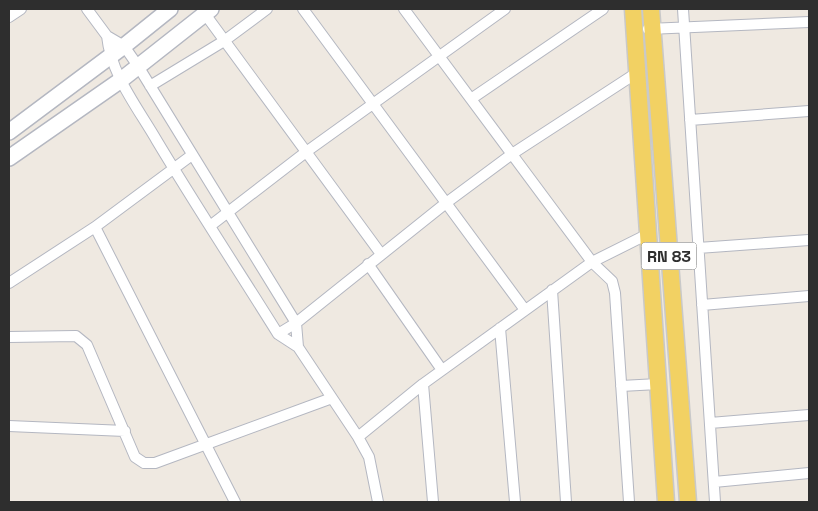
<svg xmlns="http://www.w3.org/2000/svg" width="818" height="511" font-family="'Space Grotesk',sans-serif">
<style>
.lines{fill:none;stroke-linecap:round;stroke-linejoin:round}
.street-casing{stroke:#b4b7c1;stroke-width:12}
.secondary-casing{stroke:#b4b7c1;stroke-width:18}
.primary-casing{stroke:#c9c9c9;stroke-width:19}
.street{stroke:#fff;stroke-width:10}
.secondary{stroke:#fff;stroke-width:15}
.primary{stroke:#f2d163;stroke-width:16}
.labels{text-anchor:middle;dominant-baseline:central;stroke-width:4;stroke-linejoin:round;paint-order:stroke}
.shield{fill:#fff;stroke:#6d6d6d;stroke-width:1}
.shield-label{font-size:16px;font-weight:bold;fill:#2e2e2e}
</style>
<rect width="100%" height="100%" fill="#efe9e1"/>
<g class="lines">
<defs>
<path id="street" d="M87 9 107 36
M303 9 525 310
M404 9 592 262 612 281 615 293 629 502
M683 9 715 502
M205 14 381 254
M9 17 21 9
M648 29 809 22
M150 86 224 41 267 9
M471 99 603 9
M690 120 809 111
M210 226 306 152 505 9
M95 227 235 502
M698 248 809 240
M368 264 442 370
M9 283 95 227 192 155
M552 290 566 502
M702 305 809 296
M500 328 515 502
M278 334 296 323 446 203 512 154 638 72
M9 337 76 336 87 345 135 457 144 463H155L332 398
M298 347 296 323 138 66 124 46 107 36C111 75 138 108 157 141 196 206 238 270 278 334L298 347 358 437 369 457 378 502
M423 384 433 502
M621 386 658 384
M710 423 809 415
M9 426 125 431
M358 437 423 384 592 262 648 234
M714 482 809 473"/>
<path id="secondary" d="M9 132 124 46 170 9
M9 158 121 80 211 9"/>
<path id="primary" d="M633 9 666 502
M651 9 688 502"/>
</defs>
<use href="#street" class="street-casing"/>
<use href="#secondary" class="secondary-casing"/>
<use href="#primary" class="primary-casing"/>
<use href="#street" class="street"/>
<use href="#secondary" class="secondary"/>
<use href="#primary" class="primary"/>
</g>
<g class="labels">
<rect class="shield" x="641.5" y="242.5" width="55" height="27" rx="4"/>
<g class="shield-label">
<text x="669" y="256">RN 83</text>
</g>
</g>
<rect width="818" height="511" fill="none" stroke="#2e2e2e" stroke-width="20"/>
</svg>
